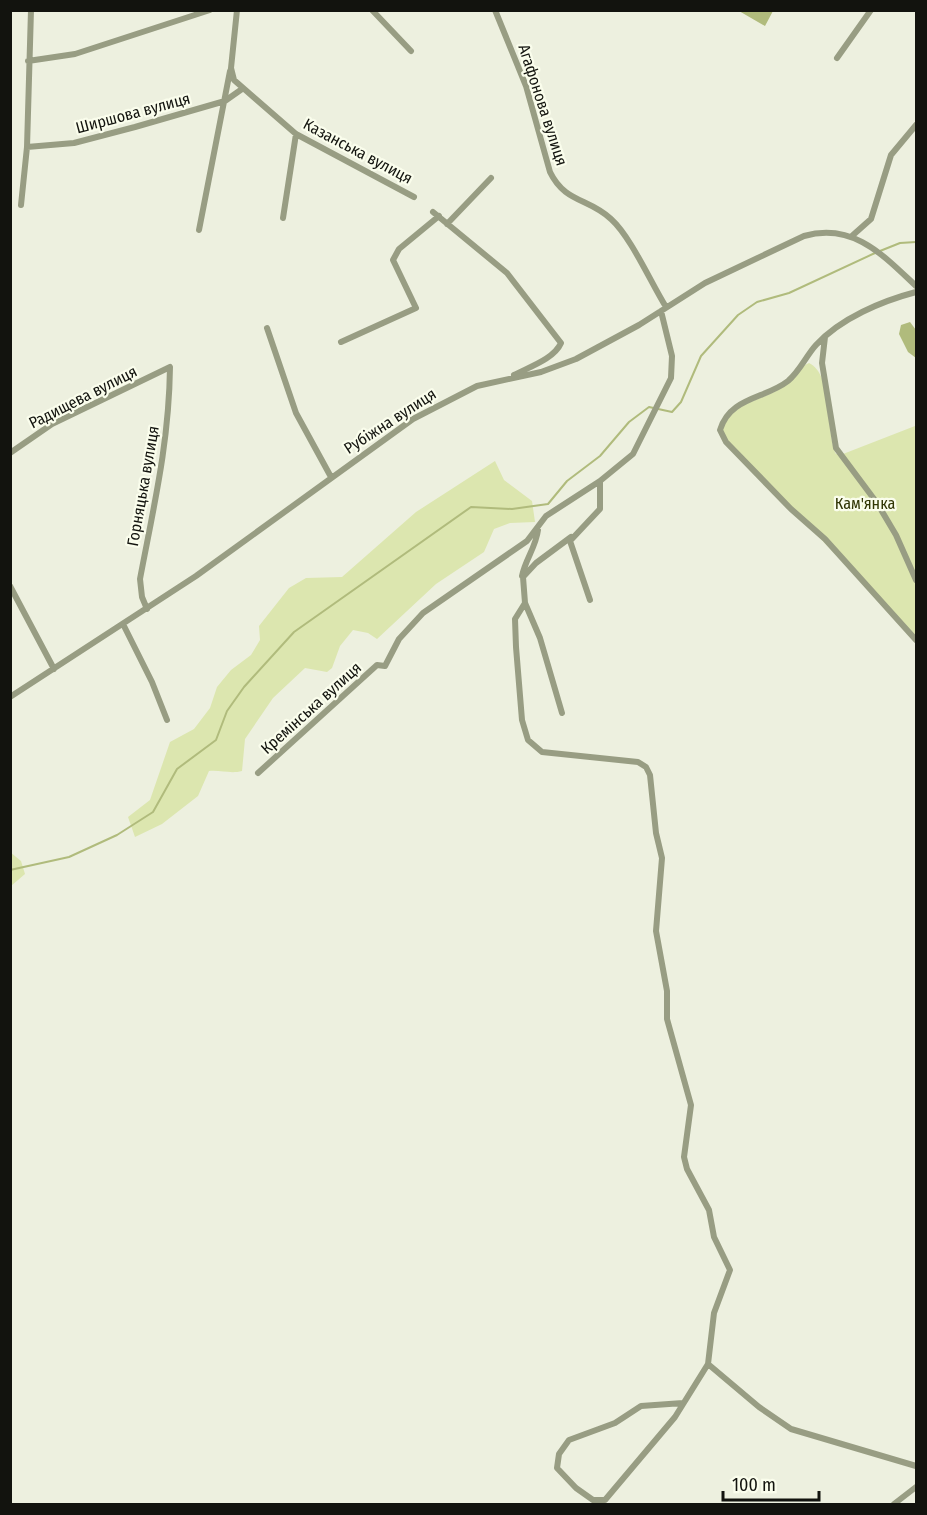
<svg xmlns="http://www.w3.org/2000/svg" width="927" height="1515" font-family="'Fira Sans Condensed',sans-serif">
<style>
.green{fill:#dce6af}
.water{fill:#b0bb7c}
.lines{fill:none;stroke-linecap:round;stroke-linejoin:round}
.stream{stroke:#b0bb7c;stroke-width:2}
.minor{stroke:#989d83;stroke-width:6}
.labels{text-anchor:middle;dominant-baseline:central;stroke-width:4.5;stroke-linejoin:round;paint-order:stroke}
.street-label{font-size:16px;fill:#12130e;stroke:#fafdec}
.park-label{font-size:16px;fill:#303504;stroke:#fafdec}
</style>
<rect width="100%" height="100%" fill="#edf0df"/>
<path class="green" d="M809 363C834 375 825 431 836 454H843L915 426 916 430V638L731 446 722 430C736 398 762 403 785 385 793 378 799 367 809 363Z
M495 461 504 480 532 501 535 522 510 523 494 529 484 552 436 584 377 639 368 633 353 630 340 646 332 668 327 672 305 668 273 698 245 739 242 771C231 774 221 770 209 771L198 796 162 824 135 837 128 817 150 800 170 742 194 729 210 708 217 687 231 670 251 655 260 640 259 626 289 588 306 578 342 577 416 512Z
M10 852 21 861 25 874 11 886Z"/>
<path class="water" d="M739 11H773L765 26Z
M910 322 916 330V358L908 352 899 334 901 325Z"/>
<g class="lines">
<path class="stream" d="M880 251 900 243 916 242
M10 870 69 857 117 835 153 812 177 769 216 740 227 711 244 687 294 632 471 507 512 509 548 504 567 481 600 456 629 422 649 407 672 412 681 402 701 356 738 315 757 302 789 293 875 253"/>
<path class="minor" d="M237 10 231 68 234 80 296 134 414 197
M372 10 411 51
M495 10 526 86 550 172C565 203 589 198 611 219 631 237 651 283 666 307
M837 58 871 10
M28 61 75 54 210 10
M27 147 74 143 135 127 225 101 242 89
M21 205 27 147 31 10
M433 212 507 273 561 343C554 359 529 367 514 375
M283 218 296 134
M447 224 491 178
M199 230 230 71
M853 235 871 219 891 155 916 125
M916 292C882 301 841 318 816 345 806 356 800 371 788 381 765 399 730 397 720 430L726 442 791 509 825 539 916 640
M267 328 296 413 331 477
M825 337 822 363 836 448 877 503 896 535 916 580
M341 342 416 308 393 260 399 249 439 216
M10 453 52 424 170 367C169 443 154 505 140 579L142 597 147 609
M522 576C525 560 536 547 538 530
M10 586 54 669
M590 600 570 541 600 509V481L633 454 671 378 672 356 661 311
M525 603 515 619 516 647 522 720 528 740 542 752 638 762 646 767 650 775 656 833 662 858 656 931 667 991V1019L691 1105 684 1157 687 1169 709 1210 714 1237 730 1270 714 1313 708 1364 759 1407 791 1429 916 1466
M123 624 152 682 167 720
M10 697 196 576 413 419 477 386 541 372 576 359 639 325 705 283 804 236C853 222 883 255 916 286
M562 713 540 638 525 603 523 577 536 563 571 537
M258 773 377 665 385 666 399 639 423 613 527 541 546 516 600 481
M683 1403 641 1406 615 1423 569 1440 559 1454 557 1468 576 1488 593 1500H605L675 1417 708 1364
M894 1504 916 1487"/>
</g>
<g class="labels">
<g class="street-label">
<text transform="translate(543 105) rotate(72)">Агафонова вулиця</text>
<text transform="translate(133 113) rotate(-15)">Ширшова вулиця</text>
<text transform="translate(358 151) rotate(28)">Казанська вулиця</text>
<text transform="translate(83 397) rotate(-27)">Радищева вулиця</text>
<text transform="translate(390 421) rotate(-33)">Рубіжна вулиця</text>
<text transform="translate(143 486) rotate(-80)">Горняцька вулиця</text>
<text transform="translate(311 708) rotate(-42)">Кремінська вулиця</text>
</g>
<g class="park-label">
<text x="865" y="503">Кам'янка</text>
</g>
</g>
<rect width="927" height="1515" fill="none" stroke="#12130e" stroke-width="24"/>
<path d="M723 1491v9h96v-9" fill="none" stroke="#12130e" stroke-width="3"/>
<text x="732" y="1491" font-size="18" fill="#12130e" stroke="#fafdec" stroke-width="4.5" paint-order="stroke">100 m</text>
</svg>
